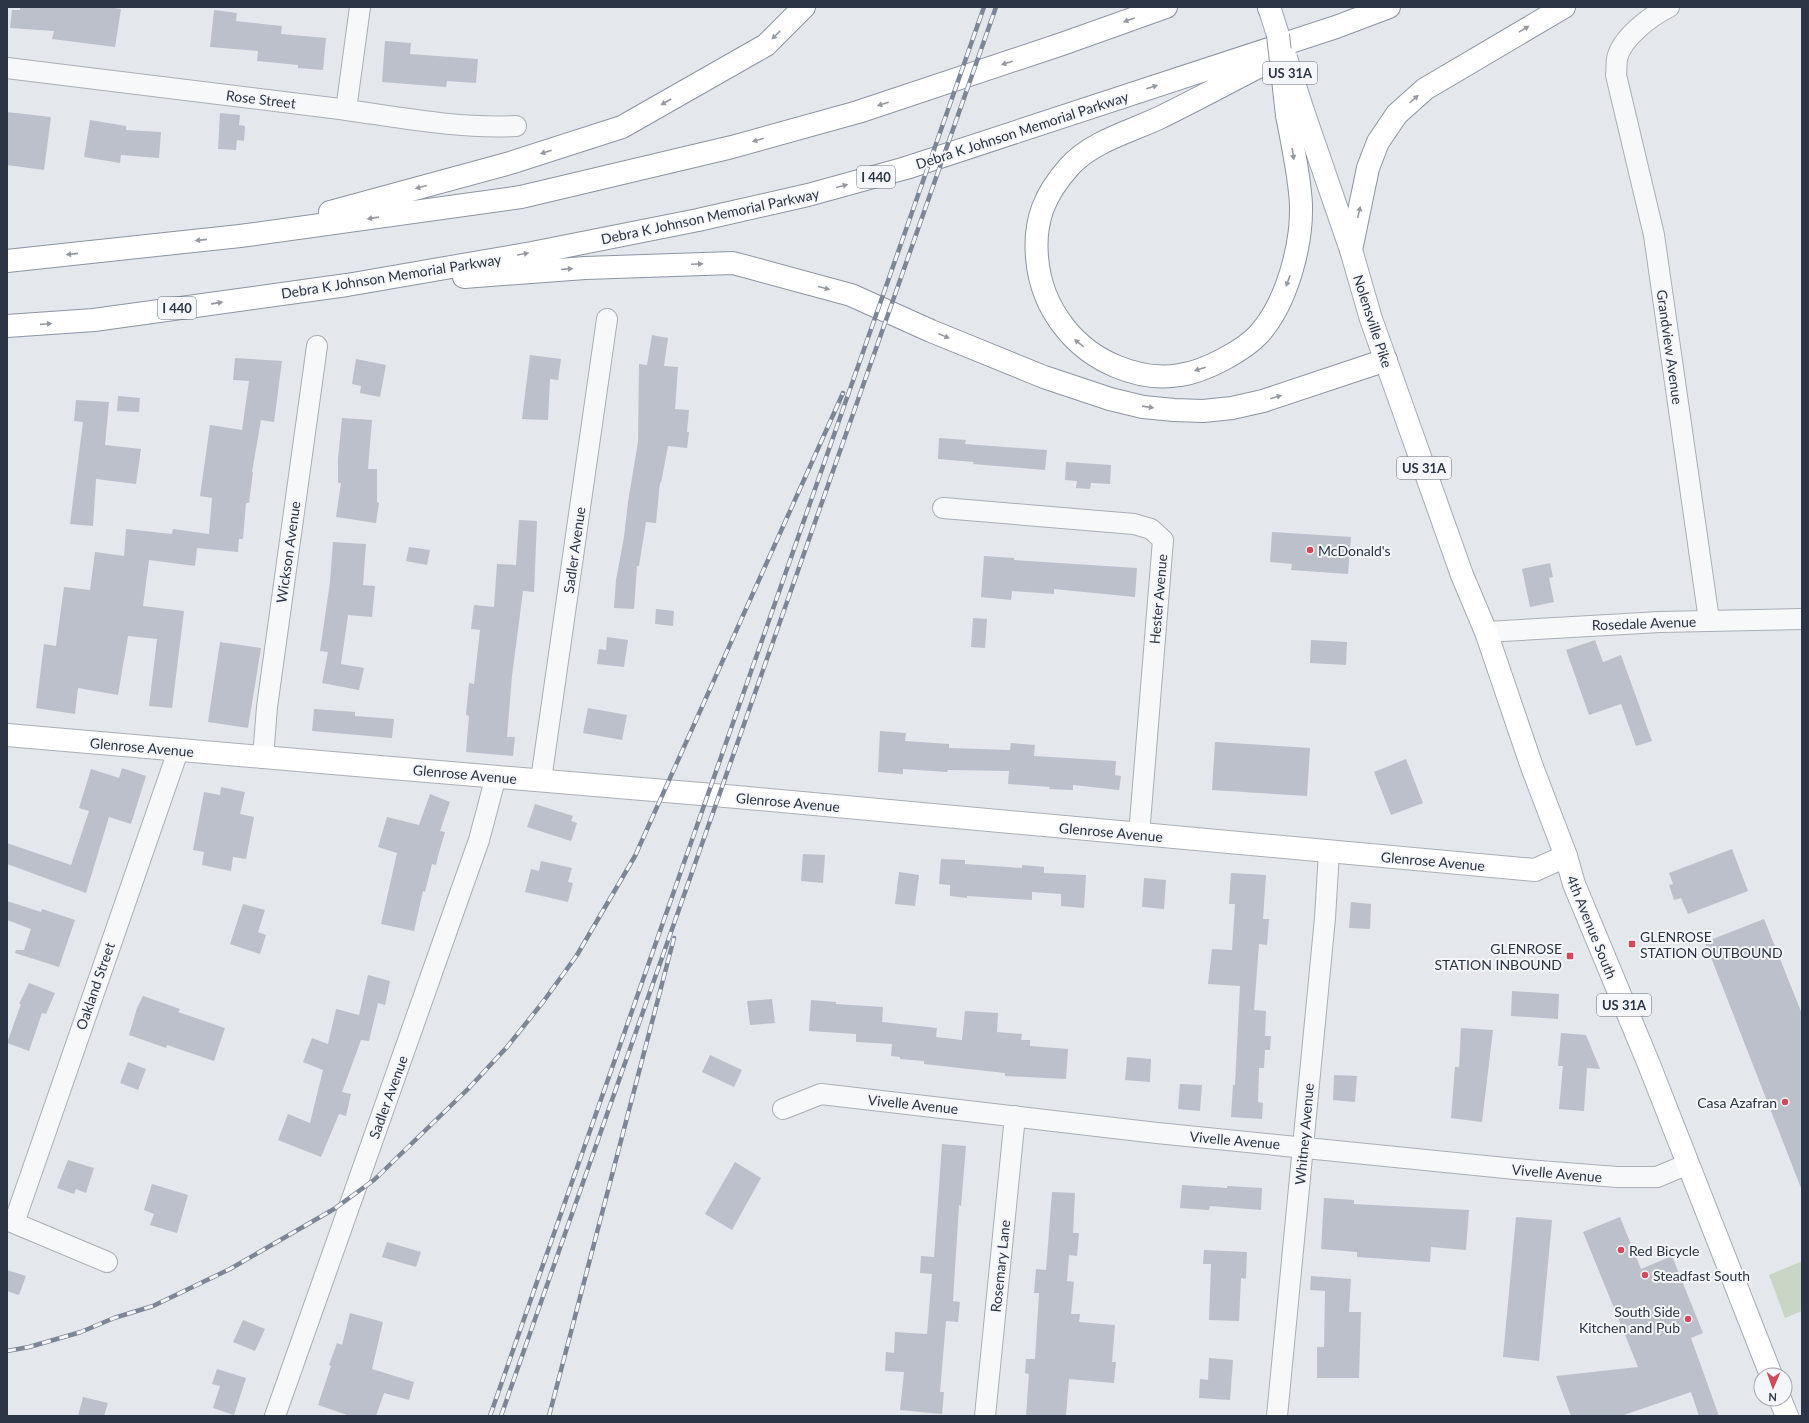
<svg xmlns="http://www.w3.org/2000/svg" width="1809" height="1423" font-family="Lato,sans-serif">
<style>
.green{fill:#c9d6c5}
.building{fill:#bbc0ca}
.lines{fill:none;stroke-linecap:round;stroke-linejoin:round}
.street-casing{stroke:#a9aeb7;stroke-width:22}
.secondary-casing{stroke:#a9aeb7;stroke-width:24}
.primary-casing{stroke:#a3abb8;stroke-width:24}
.highway-casing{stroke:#8b94a3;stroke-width:24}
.street{stroke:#f7f8fa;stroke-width:20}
.secondary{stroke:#fff;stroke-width:22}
.primary{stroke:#fff;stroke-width:22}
.highway{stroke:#fff;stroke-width:22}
.rail-casing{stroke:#7d8696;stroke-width:4.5}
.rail{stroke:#f4f6f9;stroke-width:3;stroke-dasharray:9;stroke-linecap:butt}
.primary-bridge-casing{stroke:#a3abb8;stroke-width:24;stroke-linecap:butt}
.highway-bridge-casing{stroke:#8b94a3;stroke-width:24;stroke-linecap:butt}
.primary-bridge{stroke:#fff;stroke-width:22}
.highway-bridge{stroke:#fff;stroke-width:22}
.oneway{fill:#959aa2}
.poi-dot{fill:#d1495b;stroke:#f4f6f9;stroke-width:1.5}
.labels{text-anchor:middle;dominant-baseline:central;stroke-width:4;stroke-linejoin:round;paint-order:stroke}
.shield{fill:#f4f6f9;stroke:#676e7b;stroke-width:1}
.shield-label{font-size:13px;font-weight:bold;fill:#2b3445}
.street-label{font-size:14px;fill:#2b3445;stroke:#f4f6f9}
.poi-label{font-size:14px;fill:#2b3445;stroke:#f4f6f9;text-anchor:start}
</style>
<rect width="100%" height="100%" fill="#e4e7ec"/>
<path class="green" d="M1802 1261V1311L1785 1318 1769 1275Z"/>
<path class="building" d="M20 7H107L121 9 115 47 52 39 54 31 10 28 12 10H20Z
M214 10 237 13 236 21 282 26 281 34 326 38 323 70 298 68V65L257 61 258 51 210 47Z
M385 41 411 43 410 54 478 59 476 83 447 81 446 87 382 82Z
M7 112 51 117 44 170 7 165Z
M220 113 240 115 239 125 245 126 244 141 237 140 236 150 218 149Z
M90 120 126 126V130L161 132 159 158 121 155 120 163 84 157Z
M652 335 668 338 664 366 678 367 675 409 689 410 687 432H689L687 448 668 446 661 483 660 482 656 523 646 522 639 566H637L634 609 614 608 616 580 624 537 628 502 638 442 639 364 647 365Z
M530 355 561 359 558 380 550 379 548 420 522 419Z
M235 358 282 361 274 422 261 420 252 472H253L249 503H246L243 539H239L238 552 197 548 195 566 149 560 143 606 184 611 172 708 149 706 157 639 128 636 118 695 78 688 75 714 36 708 44 644 56 646 64 587 90 590 95 552 124 556 126 529 172 534 173 529 209 534 212 498 200 496 210 425 242 430 249 381 233 380Z
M356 359 386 365 380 397 360 393 361 386 352 384Z
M118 396 140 398 139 412 117 411Z
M76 400 109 402 105 445 141 449 136 484 96 479 93 526 70 524 83 422 74 421Z
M342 418 372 420 368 469H377V502L379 503 376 523 336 517 341 483H338V459Z
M939 438 966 440 965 444 1047 450 1045 470 973 464 974 462 938 459Z
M1066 462 1111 465 1110 484 1091 483 1090 489 1076 488 1077 481 1065 480Z
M519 520 537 521 534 592 523 591 512 676 507 737H515L513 756 466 752 469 716 466 715 469 683 474 684 480 630 471 629 474 605 494 607 497 564 516 565Z
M1272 532 1351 537 1348 574 1291 570 1292 564 1270 562Z
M333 542 366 544 363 585 375 586 372 617 348 615 341 664 364 668 359 690 322 683 328 652 320 651 330 582Z
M409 547 430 550 427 565 406 561Z
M984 556 1014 558V560L1137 568 1135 597 1054 589V594L1012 591 1011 600 981 597Z
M1550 563 1553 577 1549 578 1554 602 1530 607 1522 569Z
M656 609 674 611 673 626 655 624Z
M973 618 987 619 985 648 971 647Z
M607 637 628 640 624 667 597 664 599 649 606 650Z
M1311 640 1347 642 1346 665 1310 663Z
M1595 640 1603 662 1621 655 1652 741 1636 746 1621 704 1589 715 1566 650Z
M220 642 261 648 248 728 208 722Z
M588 708 627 715 622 740 583 733Z
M314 709 355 712V716L394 719 392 738 312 731Z
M880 731 906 733 905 741 949 744V748L1010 750 1011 743 1035 745 1034 756 1116 761 1115 775 1121 776 1119 790 1073 785V790L1049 789 1050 787 1008 784 1009 771 948 770 947 772 903 769V774L878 772Z
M1215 742 1310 748 1307 796 1212 790Z
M1406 759 1423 803 1391 815 1374 772Z
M122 768 146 776 131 824 109 817 86 893 7 864V843L71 865 89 811 79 808 91 769 119 778Z
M221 787 245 792 240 814 254 817 246 859 233 857 231 871 202 865 204 852 193 850 204 792 220 795Z
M430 794 450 802 440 831 445 832 438 856 436 865 432 864 425 892 423 891 414 931 381 924 397 853 378 847 387 817 419 825Z
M535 804 573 816 571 821 577 823 571 841 527 827Z
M1732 849 1748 891 1688 914 1681 898 1674 900 1669 885 1673 884 1669 873Z
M803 854 825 855 823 883 801 881Z
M941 859 965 860V864L1022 868V865L1044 867V873L1086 875 1084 908 1061 906V894L1032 892V900L967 896V898L950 896V885L939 884Z
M541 861 572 868 568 882 573 883 568 902 525 892 531 869 539 871Z
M899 872 919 875 915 906 895 904Z
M1231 873 1266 875 1263 919H1269L1267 945 1259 944 1254 1010 1266 1011 1265 1036H1271L1270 1050H1265L1264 1068H1259L1258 1102 1263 1103 1262 1119 1231 1117 1233 1085H1235L1240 986 1208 984 1212 949 1232 950 1235 904H1229Z
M1144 878 1166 880 1164 909 1142 907Z
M7 901 41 912 42 909 75 920 59 967 15 953 16 950H24L31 929 7 920Z
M1351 902 1371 904 1370 929 1349 928Z
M243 904 265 910 258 932 266 935 260 954 230 944Z
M1764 919 1802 1014 1801 1188 1705 942Z
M368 975 390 981 385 1005 378 1003 369 1041 361 1040 342 1092 351 1094 346 1116 339 1114 321 1157 278 1140 288 1114 310 1123 323 1070 303 1062 312 1038 328 1044 336 1009 359 1015Z
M29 983 55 993 46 1014 42 1013 29 1051 7 1043 21 1004H19Z
M1512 991 1559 994 1558 1019 1511 1016Z
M143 996 180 1009 178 1012 225 1028 214 1061 167 1045 166 1048 129 1035 137 1008Z
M772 999 775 1023 750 1025 747 1001Z
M811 1000 836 1002V1004L883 1007 882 1022 937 1028 936 1037 962 1040 965 1011 998 1013 997 1032 1022 1034 1021 1040H1030V1046L1068 1049 1066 1079 1005 1076V1073L924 1064V1061L900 1059V1057L891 1056 892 1044 856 1042V1034L809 1031Z
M1461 1028 1493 1030 1482 1122 1451 1118 1455 1067H1459Z
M1561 1033 1586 1035 1600 1069 1587 1068 1584 1111 1559 1109 1563 1066H1558Z
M710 1055 742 1070 734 1087 702 1072Z
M1127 1057 1151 1059 1150 1082 1125 1080Z
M128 1062 146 1069 138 1090 120 1083Z
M1334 1075 1357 1076 1355 1102 1333 1100Z
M1180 1084 1202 1085 1200 1111 1178 1109Z
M942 1144 966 1146 961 1206 959 1205 953 1301 960 1302 958 1322 946 1321 940 1392H944L942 1414 900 1410 904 1372 885 1371 886 1352 894 1353 895 1332 927 1334 932 1274 920 1273 921 1256 934 1257Z
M68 1160 94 1168 86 1193 76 1189 74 1194 57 1188Z
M735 1162 761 1178 732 1230 705 1214Z
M152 1184 188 1195 177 1233 150 1225 154 1214 144 1210Z
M1182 1185 1227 1188V1186L1262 1188 1261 1210 1210 1206 1209 1210 1180 1208Z
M1052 1192 1075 1193 1073 1233H1079L1077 1256 1069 1255 1067 1281 1074 1282 1071 1314H1080L1079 1322 1115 1325 1112 1362H1116L1114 1383 1069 1379 1066 1416H1026L1029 1374 1025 1373 1026 1359H1035L1039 1293H1034L1036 1269 1046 1270Z
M1324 1198 1354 1200V1204L1469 1210 1466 1250 1431 1247 1430 1262 1357 1257V1252L1321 1249Z
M1516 1217 1552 1220 1539 1361 1503 1357Z
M1620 1217 1641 1269 1672 1256 1703 1333 1691 1338 1719 1416H1699L1691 1392 1621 1416H1571L1556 1376 1638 1367 1583 1232Z
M387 1242 421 1252 416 1267 382 1257Z
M1204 1250 1247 1252 1246 1279 1241 1278 1239 1321 1209 1320 1211 1264H1203Z
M7 1270 26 1276 19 1295 7 1291Z
M1311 1276 1351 1279 1349 1312H1361L1359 1378H1317V1347H1324L1325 1291 1310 1290Z
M350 1313 383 1322 372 1369 414 1382 409 1400 384 1393 376 1416H350L318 1405 331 1366 329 1365 337 1343 342 1345Z
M243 1320 265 1329 255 1351 233 1342Z
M1209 1358 1233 1360 1230 1400 1199 1398 1200 1379 1208 1380Z
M217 1369 246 1378 234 1415 213 1408 220 1386 212 1384Z
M83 1397 108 1403 104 1416H78Z"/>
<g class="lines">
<defs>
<path id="street" d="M1669 7C1651 16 1621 38 1617 59 1616 64 1617 70 1616 75L1654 235 1709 620
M7 68C115 81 224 95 332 108 393 116 454 129 516 126
M346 110 360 7
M943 508 1134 524 1151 529 1163 540 1139 835
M1486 632 1660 622 1802 619
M263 758 267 707 317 346
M541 780 607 319
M783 1109 821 1094 1157 1133 1515 1169 1617 1177H1657L1688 1164
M7 1220 107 1262
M14 1223 178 751
M275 1416 479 840 496 776
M985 1416 1015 1116
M1277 1416 1325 918 1329 852"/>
<path id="secondary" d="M7 735C250 757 494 776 737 797 1003 820 1269 847 1535 870L1566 856"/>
<path id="primary" d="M1269 7 1278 35
M1303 111 1351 250 1371 319 1462 575 1486 632 1532 767 1566 856 1574 884 1648 1062 1771 1375
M1780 1399 1787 1416"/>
<path id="highway" d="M1269 7V8
M1274 59C1236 78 1198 99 1159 118 1129 132 1091 142 1069 167 1044 195 1034 221 1037 257 1039 284 1049 308 1065 328 1091 361 1138 382 1180 375 1195 373 1211 366 1224 359 1237 352 1250 344 1259 334 1287 303 1302 245 1301 205 1300 178 1292 142 1287 115
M330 212 510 163 622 127 766 45 804 7
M1351 250 1368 168 1378 142 1397 114 1425 89 1564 7
M7 261 240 236 521 197 732 147 858 112 1062 44 1166 7
M464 277 585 268 733 263 851 295 931 331 1044 377 1110 399 1143 407 1174 410 1203 411 1232 408 1263 401 1386 360
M7 326 94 320 347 285 532 253 698 220 808 195 906 168 1336 27 1389 7"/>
</defs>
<use href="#street" class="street-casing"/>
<use href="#secondary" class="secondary-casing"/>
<use href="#primary" class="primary-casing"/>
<use href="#highway" class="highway-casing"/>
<use href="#street" class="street"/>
<use href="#secondary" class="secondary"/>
<use href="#primary" class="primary"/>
<use href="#highway" class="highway"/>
<defs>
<path id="rail" d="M7 1351 29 1347 81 1332 114 1318 153 1306 230 1269 334 1209 374 1180 468 1089 507 1047 543 1002 577 955 635 856 843 393
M490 1416 984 7
M501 1416 996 7
M549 1416 674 938"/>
</defs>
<use href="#rail" class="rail-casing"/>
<use href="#rail" class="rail"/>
<defs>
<path id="primary-bridge" d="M1286 58 1303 111"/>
<path id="highway-bridge" d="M1278 35 1287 115"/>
</defs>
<use href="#primary-bridge" class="primary-bridge-casing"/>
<use href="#highway-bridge" class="highway-bridge-casing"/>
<use href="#primary-bridge" class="primary-bridge"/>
<use href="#highway-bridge" class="highway-bridge"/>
</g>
<defs><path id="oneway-solid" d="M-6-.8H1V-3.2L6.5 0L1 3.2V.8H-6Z"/></defs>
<g class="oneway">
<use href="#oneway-solid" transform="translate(1129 20) rotate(160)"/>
<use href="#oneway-solid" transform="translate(1524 29) rotate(-31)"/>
<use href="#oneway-solid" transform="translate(776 35) rotate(135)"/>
<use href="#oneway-solid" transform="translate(1007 63) rotate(162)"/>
<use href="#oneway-solid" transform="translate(1152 87) rotate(-18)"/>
<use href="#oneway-solid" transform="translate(1414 99) rotate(-42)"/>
<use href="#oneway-solid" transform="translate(666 102) rotate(150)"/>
<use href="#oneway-solid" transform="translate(883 104) rotate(162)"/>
<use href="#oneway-solid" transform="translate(758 140) rotate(164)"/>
<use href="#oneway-solid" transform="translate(546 152) rotate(162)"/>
<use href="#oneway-solid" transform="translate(1293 154) rotate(81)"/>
<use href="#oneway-solid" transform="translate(842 186) rotate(-15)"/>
<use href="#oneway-solid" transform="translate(421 187) rotate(165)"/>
<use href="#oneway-solid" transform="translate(1359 212) rotate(-77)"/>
<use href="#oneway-solid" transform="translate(373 218) rotate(172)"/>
<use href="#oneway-solid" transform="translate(201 240) rotate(174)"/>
<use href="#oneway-solid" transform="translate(72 254) rotate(174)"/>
<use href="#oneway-solid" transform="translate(523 254) rotate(-10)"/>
<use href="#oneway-solid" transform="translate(697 264) rotate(-2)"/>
<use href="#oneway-solid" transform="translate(567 269) rotate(-5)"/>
<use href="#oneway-solid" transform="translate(1288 281) rotate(110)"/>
<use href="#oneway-solid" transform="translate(824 288) rotate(15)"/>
<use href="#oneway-solid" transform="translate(217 303) rotate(-8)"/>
<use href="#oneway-solid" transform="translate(46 324) rotate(-4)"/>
<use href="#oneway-solid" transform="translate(944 336) rotate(22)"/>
<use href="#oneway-solid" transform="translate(1079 343) rotate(-141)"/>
<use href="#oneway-solid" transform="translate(1200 369) rotate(162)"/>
<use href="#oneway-solid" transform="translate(1276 397) rotate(-16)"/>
<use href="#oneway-solid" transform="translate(1148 407) rotate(8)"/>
</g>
<g class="poi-dot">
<circle cx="1310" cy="550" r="4"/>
<rect x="1628" y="940" width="8" height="8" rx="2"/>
<rect x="1566" y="952" width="8" height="8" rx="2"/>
<circle cx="1785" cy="1102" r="4"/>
<circle cx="1621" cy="1250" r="4"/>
<circle cx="1645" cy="1275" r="4"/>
<circle cx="1688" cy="1319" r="4"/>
</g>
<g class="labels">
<g class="shield">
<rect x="1263" y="62" width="54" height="22" rx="3"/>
<rect x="857" y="166" width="38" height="22" rx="3"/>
<rect x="158" y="297" width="38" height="22" rx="3"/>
<rect x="1397" y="457" width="54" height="22" rx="3"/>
<rect x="1597" y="994" width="54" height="22" rx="3"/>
</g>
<g class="shield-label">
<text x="1290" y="73">US 31A</text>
<text x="876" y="177">I 440</text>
<text x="177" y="308">I 440</text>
<text x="1424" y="468">US 31A</text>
<text x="1624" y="1005">US 31A</text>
</g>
<g class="street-label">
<text transform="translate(261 99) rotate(7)">Rose Street</text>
<text transform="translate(1022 130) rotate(-18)">Debra K Johnson Memorial Parkway</text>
<text transform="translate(710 216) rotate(-12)">Debra K Johnson Memorial Parkway</text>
<text transform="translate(391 276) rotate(-9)">Debra K Johnson Memorial Parkway</text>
<text transform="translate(1373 321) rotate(72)">Nolensville Pike</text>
<text transform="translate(1670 347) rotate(82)">Grandview Avenue</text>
<text transform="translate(574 550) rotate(-82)">Sadler Avenue</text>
<text transform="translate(288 552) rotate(-82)">Wickson Avenue</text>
<text transform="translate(1158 599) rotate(-85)">Hester Avenue</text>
<text transform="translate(1644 623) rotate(-2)">Rosedale Avenue</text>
<text transform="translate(142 747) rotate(5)">Glenrose Avenue</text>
<text transform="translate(465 774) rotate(5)">Glenrose Avenue</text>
<text transform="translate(788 802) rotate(5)">Glenrose Avenue</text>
<text transform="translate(1111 832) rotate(5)">Glenrose Avenue</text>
<text transform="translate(1433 861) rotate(5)">Glenrose Avenue</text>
<text transform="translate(1592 927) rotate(68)">4th Avenue South</text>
<text transform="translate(95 986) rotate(-71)">Oakland Street</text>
<text transform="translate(388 1097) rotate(-70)">Sadler Avenue</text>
<text transform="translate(913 1104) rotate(6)">Vivelle Avenue</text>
<text transform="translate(1304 1134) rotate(-85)">Whitney Avenue</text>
<text transform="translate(1235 1140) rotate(5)">Vivelle Avenue</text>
<text transform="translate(1557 1173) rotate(5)">Vivelle Avenue</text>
<text transform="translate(1000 1266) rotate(-84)">Rosemary Lane</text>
</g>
<g class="poi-label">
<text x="1318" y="550">McDonald's</text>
<text x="1640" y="936">GLENROSE<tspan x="1640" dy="16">STATION OUTBOUND</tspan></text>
<text x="1562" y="948" text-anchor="end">GLENROSE<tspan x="1562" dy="16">STATION INBOUND</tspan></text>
<text x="1777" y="1102" text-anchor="end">Casa Azafran</text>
<text x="1629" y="1250">Red Bicycle</text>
<text x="1653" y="1275">Steadfast South</text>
<text x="1680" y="1311" text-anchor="end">South Side<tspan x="1680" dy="16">Kitchen and Pub</tspan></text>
</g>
</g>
<rect width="1809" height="1423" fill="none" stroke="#2b3445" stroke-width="16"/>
<g transform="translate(1773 1387) rotate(182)"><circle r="19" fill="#f4f6f9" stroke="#a4a8b1"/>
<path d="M0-3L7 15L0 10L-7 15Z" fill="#d1495b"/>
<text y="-6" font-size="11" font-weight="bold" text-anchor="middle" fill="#2b3445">N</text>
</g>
</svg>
